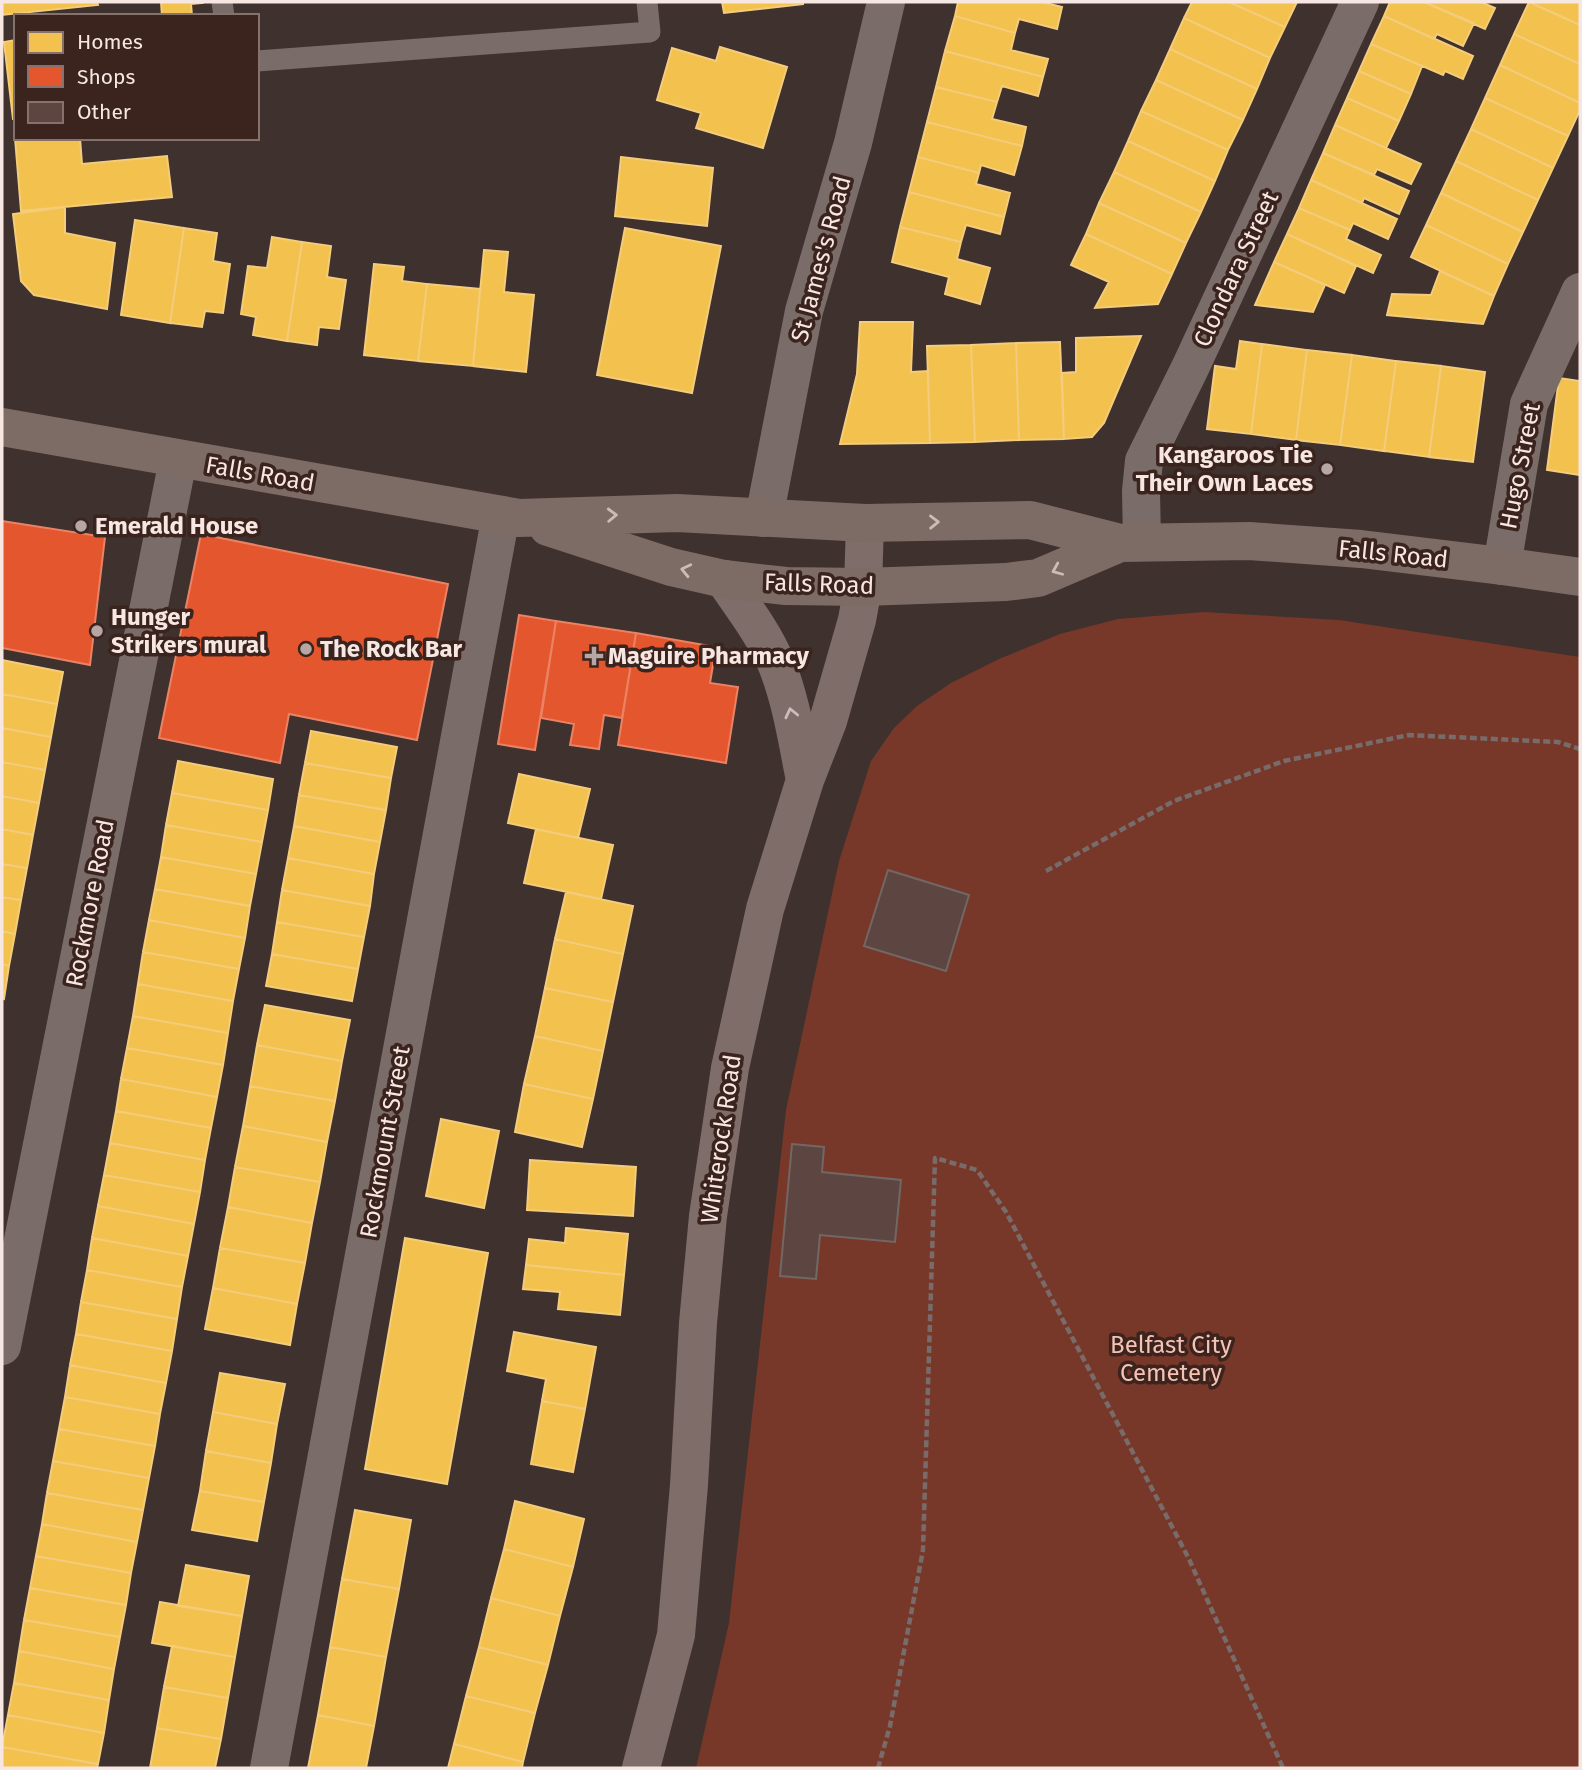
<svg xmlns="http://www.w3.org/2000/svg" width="1582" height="1770" font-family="'Fira Sans',sans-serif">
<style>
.green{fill:#773829}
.homes{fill:#f2c14e;stroke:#f4cc7b;stroke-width:2}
.shops{fill:#e4572e;stroke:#ea8264;stroke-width:2}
.building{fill:#5d4642;stroke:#726764;stroke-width:2}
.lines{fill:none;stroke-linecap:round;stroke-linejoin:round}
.path{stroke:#786c6a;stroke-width:4.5;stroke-dasharray:7 3.5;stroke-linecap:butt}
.lane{stroke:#7a6c68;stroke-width:21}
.street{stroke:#7a6c68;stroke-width:38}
.secondary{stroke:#7f6d6a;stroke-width:38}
.primary{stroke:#7d6b66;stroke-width:38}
.oneway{stroke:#ccbcb7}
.oneway2{stroke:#cdbcb9}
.poi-dot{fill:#b6a7a4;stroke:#3b231e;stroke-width:2.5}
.labels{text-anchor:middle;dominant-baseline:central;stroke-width:7;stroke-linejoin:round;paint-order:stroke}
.street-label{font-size:24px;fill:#f7e7e3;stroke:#3b231e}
.poi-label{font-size:24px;font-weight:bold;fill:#f7e7e3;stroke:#3b231e;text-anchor:start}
.park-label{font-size:24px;fill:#f5c2b4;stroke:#3b231e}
</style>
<rect width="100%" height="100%" fill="#3e312e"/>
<path class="green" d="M1204 612 1339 620 1580 657V1768H696L729 1623 786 1110 839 861 871 761 894 728 917 706 951 683 999 659 1060 634 1118 619Z"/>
<path class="homes" d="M2 2H97L98 5 2 15Z
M161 2H201L202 3 191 4 192 16H162Z
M722 2H803V4L724 13Z
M958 2H1042L1062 7 1057 29 1019 19 1015 33 955 16Z
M1192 2H1229L1285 27 1270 58 1184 18Z
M1229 2H1297L1285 27Z
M1390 2H1424L1474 23 1463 46 1437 34 1434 39 1384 16Z
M1424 2H1481L1495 8 1485 29Z
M1529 2 1580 25V64L1514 34Z
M1529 2H1580V25Z
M955 16 1015 33 1011 50 1048 59 1043 77 945 51Z
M1384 16 1473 56 1463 79 1445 71 1443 75 1371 44Z
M1184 18 1270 58 1257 89 1170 49Z
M1514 34 1580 64V103L1500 65Z
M16 40V119H13L4 42Z
M1371 44 1422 66 1411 94 1359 71Z
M720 47 787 67 763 148 696 128 701 113 657 100 672 48 716 61Z
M1170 49 1257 89 1243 120 1156 80Z
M945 51 1043 77 1038 96 1002 86 997 102 936 87Z
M1500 65 1580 103V110L1568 136 1485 98Z
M1359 71 1411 94 1399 121 1347 98Z
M1156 80 1243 120 1228 150 1141 111Z
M936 87 997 102 992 119 1026 127 1022 146 927 122Z
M1347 98 1399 121 1386 148 1335 125Z
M1485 98 1568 136 1553 168 1471 129Z
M1141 111 1228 150 1215 181 1128 141Z
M927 122 1022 146 1014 175 981 165 979 173 918 157Z
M1335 125 1421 164 1411 184 1377 169 1374 175 1323 153Z
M1471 129 1553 168 1538 200 1456 161Z
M15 138H80L82 164 167 156 172 197 21 211Z
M1128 141 1215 181 1201 212 1114 172Z
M1323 153 1409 191 1399 214 1364 198 1362 203 1311 180Z
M621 157 713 168 707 226 615 216Z
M918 157 979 173 976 184 1010 193 1004 217 909 192Z
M1456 161 1538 200 1523 232 1441 193Z
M1114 172 1201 212 1186 243 1099 203Z
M1311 180 1397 219 1388 239 1353 223 1350 230 1299 208Z
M909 192 1004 217 1000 234 966 225 961 242 900 227Z
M1441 193 1523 232 1508 264 1426 225Z
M1099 203 1186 243 1172 274 1086 234Z
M65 207V233L115 243 107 309 34 295 21 281 13 214Z
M1299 208 1350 230 1346 239 1381 255 1373 273 1287 234Z
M135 220 184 228 170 323 121 315Z
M1426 225 1508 264 1494 296 1411 257Z
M900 227 961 242 957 259 990 268 980 304 945 294 949 277 892 262Z
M184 228 217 233 213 261 230 264 223 313 205 311 202 327 170 323Z
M625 228 721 246 692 393 597 375Z
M1086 234 1172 274 1158 304 1095 308 1109 282 1071 265Z
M1287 234 1356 266 1344 293 1274 262Z
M272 237 302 242 287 341 253 335 256 317 241 314 248 266 267 268Z
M302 242 331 246 327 277 346 280 339 329 319 327 317 345 287 341Z
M484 250 508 252 504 292 534 295 526 372 473 366Z
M1274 262 1325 285 1313 312 1255 305Z
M374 264 404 267 402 281 427 284 418 361 364 355Z
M1440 271 1494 296 1483 324 1387 315 1392 294 1431 295Z
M427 284 480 289 473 366 418 361Z
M860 322H913L911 372 928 371 930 443 840 444 857 374Z
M1141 336 1104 423 1092 437 1064 439 1062 373 1076 372V338Z
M1240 341 1262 344 1251 434 1207 429 1215 366 1236 369Z
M1060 342 1064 439 1019 440 1016 343Z
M1016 343 1019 440 975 442 971 345Z
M1262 344 1307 350 1296 440 1251 434Z
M971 345 975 442 930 443 927 346Z
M1307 350 1352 355 1340 445 1296 440Z
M1352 355 1396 361 1384 451 1340 445Z
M1396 361 1441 366 1429 457 1384 451Z
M1441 366 1485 372 1473 462 1429 457Z
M1559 378 1580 381V475L1547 470Z
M2 660 63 672 57 704 2 694Z
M2 694 57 704 51 737 2 728Z
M2 728 51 737 45 770 2 762Z
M311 731 397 747 391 778 305 763Z
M178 761 273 779 268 810 172 793Z
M2 762 45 770 39 803 2 796Z
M305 763 391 778 386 810 299 795Z
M519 774 590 789 578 838 508 823Z
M172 793 268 810 262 842 166 825Z
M299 795 386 810 380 842 294 826Z
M2 796 39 803 33 835 2 829Z
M166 825 262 842 256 874 161 857Z
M294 826 380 842 374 874 288 858Z
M2 829 33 835 27 868 2 864Z
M536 829 613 845 601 899 524 883Z
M161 857 256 874 250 906 155 889Z
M288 858 374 874 370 906 282 890Z
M2 864 27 868 21 900 2 897Z
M155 889 250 906 245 938 149 920Z
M282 890 370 906 364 937 277 922Z
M566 892 633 906 623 954 555 939Z
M2 897 21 900 15 934 2 931Z
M149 920 245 938 239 969 143 952Z
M277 922 364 937 358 969 272 954Z
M2 931 15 934 9 966 2 964Z
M555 939 623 954 613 1002 545 988Z
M143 952 239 969 233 1001 138 984Z
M272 954 358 969 352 1001 266 986Z
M2 964 9 966 4 999 2 998Z
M138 984 233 1001 228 1033 133 1016Z
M545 988 613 1002 603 1051 535 1036Z
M265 1005 350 1020 342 1061 257 1045Z
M133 1016 228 1033 223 1065 127 1048Z
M535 1036 603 1051 593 1099 524 1084Z
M257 1045 342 1061 335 1101 250 1086Z
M127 1048 223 1065 217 1097 121 1079Z
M121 1079 217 1097 211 1128 116 1111Z
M524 1084 593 1099 582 1147 515 1132Z
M250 1086 335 1101 327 1142 243 1126Z
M116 1111 211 1128 205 1160 110 1143Z
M441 1119 499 1131 484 1208 426 1196Z
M243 1126 327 1142 320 1182 235 1167Z
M110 1143 205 1160 200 1192 104 1175Z
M530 1160 636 1167 633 1216 527 1210Z
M235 1167 320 1182 312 1223 228 1207Z
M104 1175 200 1192 194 1224 98 1206Z
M98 1206 194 1224 188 1256 92 1238Z
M228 1207 312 1223 305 1263 220 1248Z
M566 1228 628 1234 624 1275 526 1265 529 1239 565 1243Z
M92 1238 188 1256 182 1287 87 1270Z
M405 1238 488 1253 447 1484 365 1469Z
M220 1248 305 1263 297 1304 213 1288Z
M526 1265 624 1275 620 1315 558 1309 560 1292 523 1289Z
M87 1270 182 1287 177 1319 81 1302Z
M213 1288 297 1304 290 1345 205 1329Z
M81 1302 177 1319 172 1351 76 1334Z
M514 1332 596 1347 585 1409 542 1401 546 1379 507 1371Z
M76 1334 172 1351 166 1383 70 1365Z
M70 1365 166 1383 160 1414 65 1397Z
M220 1373 285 1384 277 1424 213 1412Z
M65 1397 160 1414 155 1446 59 1429Z
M542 1401 585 1409 573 1472 531 1464Z
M213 1412 277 1424 271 1463 206 1451Z
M59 1429 155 1446 149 1478 53 1461Z
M206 1451 271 1463 264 1502 200 1491Z
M53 1461 149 1478 143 1510 47 1493Z
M200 1491 264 1502 257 1541 192 1530Z
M47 1493 143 1510 137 1542 42 1524Z
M515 1501 584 1519 573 1567 504 1549Z
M355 1510 411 1520 399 1589 342 1579Z
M42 1524 137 1542 131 1573 36 1556Z
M504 1549 573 1567 560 1616 491 1598Z
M36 1556 131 1573 126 1605 30 1588Z
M186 1565 249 1576 242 1616 178 1606Z
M342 1579 399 1589 386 1657 330 1647Z
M30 1588 126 1605 120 1637 24 1620Z
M491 1598 560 1616 548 1665 479 1647Z
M160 1602 242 1616 235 1657 152 1643Z
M24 1620 120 1637 114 1669 19 1651Z
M172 1646 235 1657 228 1698 164 1687Z
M330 1647 386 1657 374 1726 318 1715Z
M479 1647 548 1665 535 1713 466 1696Z
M19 1651 114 1669 109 1700 14 1683Z
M14 1683 109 1700 104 1733 8 1715Z
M164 1687 228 1698 221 1739 157 1728Z
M466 1696 535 1713 523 1762 454 1744Z
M8 1715 104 1733 98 1764 2 1747Z
M318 1715 374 1726 366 1768H308Z
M157 1728 221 1739 215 1768H150Z
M454 1744 523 1762 522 1768H448Z
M2 1747 98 1764 97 1768H2Z"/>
<path class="shops" d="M2 521 105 537 90 665 2 648Z
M201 534 448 584 417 740 289 714 280 763 159 738Z
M519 615 556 621 535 750 498 744Z
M556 621 636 633 622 718 604 715 599 749 570 745 574 724 541 718Z
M636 633 716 647 710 683 738 687 726 763 618 745Z"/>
<path class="building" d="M888 870 969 895 946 971 864 946Z
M792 1144 824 1147 822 1172 901 1180 895 1242 820 1235 816 1279 780 1276Z"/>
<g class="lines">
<path class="path" d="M1046 871 1174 801 1284 761 1409 735 1558 742 1580 749
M878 1768 890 1726 923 1550 935 1158 977 1170 1006 1212 1188 1557 1283 1768"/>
<path class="lane" d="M222 2 224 16
M257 61 650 32 647 2"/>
<path class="street" d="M764 518 804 311 853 143 886 2
M1142 542 1141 491 1144 461 1190 368 1360 2
M1502 566 1529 404 1580 292
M2 1346 178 460
M269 1768 501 515"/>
<path class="secondary" d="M724 579C742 606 763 632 776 663 791 699 797 741 805 780
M641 1768 676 1635 689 1485 698 1323 708 1216 730 1068 765 909 805 780 828 721 857 620 863 587 865 523"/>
<path class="primary" d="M2 427 519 518 677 513 865 523 1030 520 1120 543 1249 541 1361 549 1502 566 1580 577
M548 527 671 567 724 579 786 586 863 587 1006 582 1038 578 1120 543"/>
</g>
<defs><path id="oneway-chevron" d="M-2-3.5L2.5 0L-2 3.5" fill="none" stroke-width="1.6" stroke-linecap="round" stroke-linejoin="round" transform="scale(1.75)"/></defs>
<g class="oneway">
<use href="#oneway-chevron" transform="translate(612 515) rotate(-2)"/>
<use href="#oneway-chevron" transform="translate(934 522) rotate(-1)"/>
<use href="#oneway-chevron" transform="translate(686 570) rotate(-167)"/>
<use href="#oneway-chevron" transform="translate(1057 570) rotate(157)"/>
</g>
<use class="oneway2" href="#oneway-chevron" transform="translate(791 713) rotate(-103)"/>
<g class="poi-dot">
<circle cx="1327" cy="469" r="7"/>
<circle cx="81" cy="526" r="7"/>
<circle cx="97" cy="631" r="7"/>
<circle cx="306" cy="649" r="7"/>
<path d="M590.5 645.5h7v7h7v7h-7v7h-7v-7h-7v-7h7z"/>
</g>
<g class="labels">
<g class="street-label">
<text transform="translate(821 259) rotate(-75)">St James's Road</text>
<text transform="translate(1236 269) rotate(-65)">Clondara Street</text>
<text transform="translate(1520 466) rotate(-79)">Hugo Street</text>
<text transform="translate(260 474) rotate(10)">Falls Road</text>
<text transform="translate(1393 554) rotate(6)">Falls Road</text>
<text transform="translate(819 584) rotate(2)">Falls Road</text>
<text transform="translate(90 903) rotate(-79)">Rockmore Road</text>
<text transform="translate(721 1139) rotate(-82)">Whiterock Road</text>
<text transform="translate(385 1142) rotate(-80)">Rockmount Street</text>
</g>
<g class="poi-label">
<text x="1313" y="455" text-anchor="end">Kangaroos Tie<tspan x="1313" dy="28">Their Own Laces</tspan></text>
<text x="95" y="526">Emerald House</text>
<text x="111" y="617">Hunger<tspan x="111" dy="28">Strikers mural</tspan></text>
<text x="320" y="649">The Rock Bar</text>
<text x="608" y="656">Maguire Pharmacy</text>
</g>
<g class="park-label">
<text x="1171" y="1345">Belfast City<tspan x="1171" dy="28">Cemetery</tspan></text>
</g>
</g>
<rect width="1582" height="1770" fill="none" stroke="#f7e7e3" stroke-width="7"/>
<rect x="14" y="14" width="245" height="126" fill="#3b231e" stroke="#86716d" stroke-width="2"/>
<rect x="28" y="32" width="35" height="21" fill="#f2c14e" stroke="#86716d" stroke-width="2"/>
<text x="77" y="49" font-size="21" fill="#f7e7e3">Homes</text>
<rect x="28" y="66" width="35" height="21" fill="#e4572e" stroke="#86716d" stroke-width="2"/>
<text x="77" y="84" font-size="21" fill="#f7e7e3">Shops</text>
<rect x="28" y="102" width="35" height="21" fill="#5d4642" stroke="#86716d" stroke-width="2"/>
<text x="77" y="119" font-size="21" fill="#f7e7e3">Other</text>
</svg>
